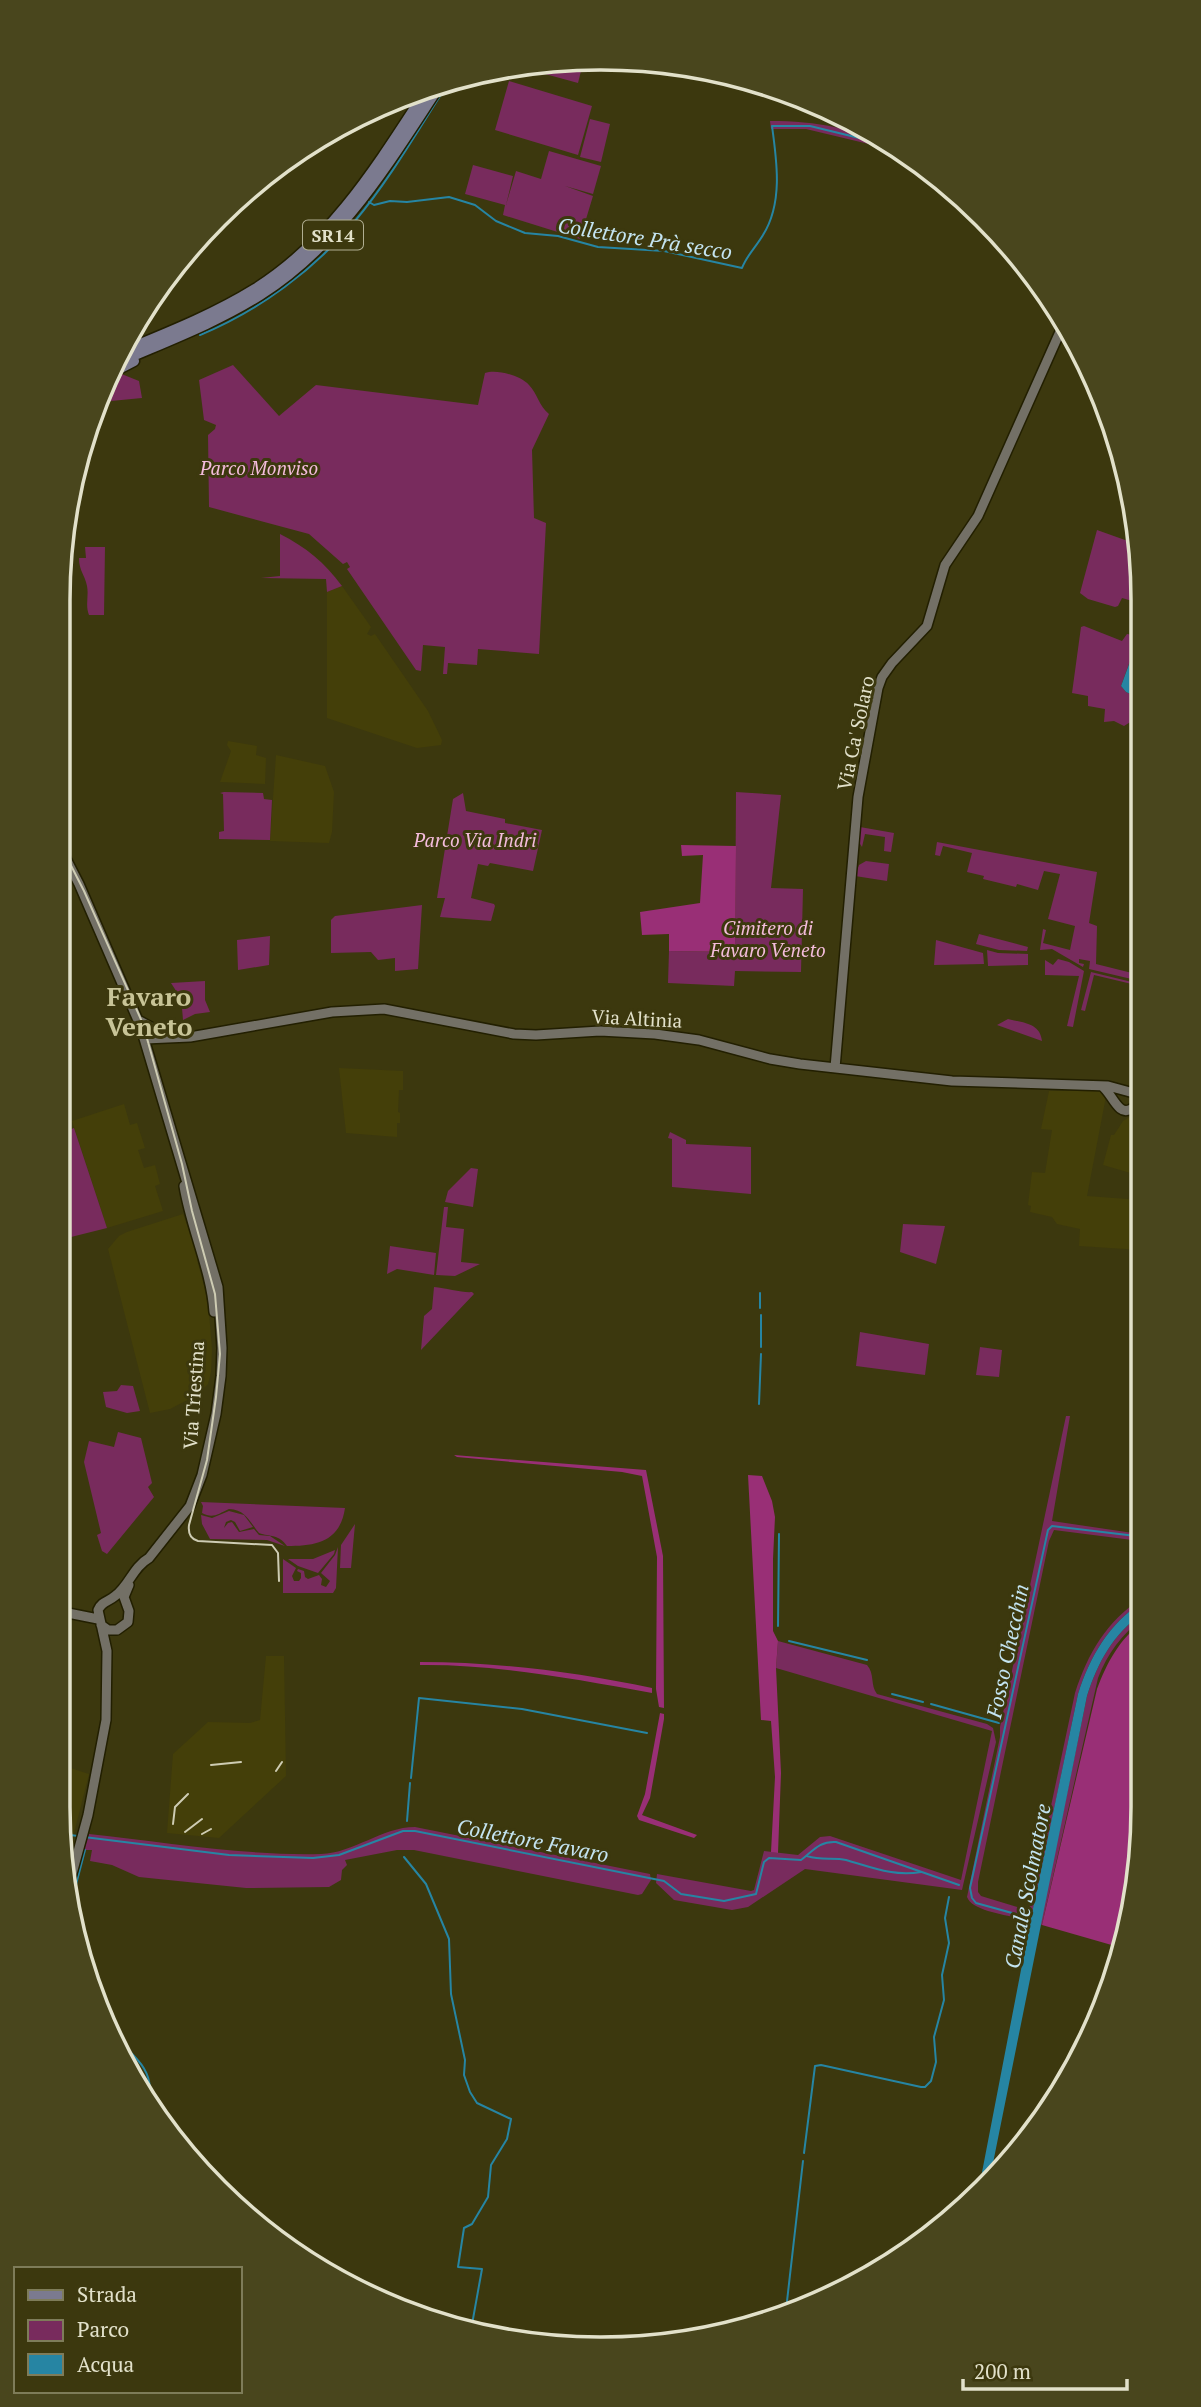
<svg xmlns="http://www.w3.org/2000/svg" width="1201" height="2407" font-family="'PT Serif',serif">
<style>
.built{fill:#443f09}
.green{fill:#782b5d}
.forest{fill:#992f76}
.water{fill:#2685a3}
.lines{fill:none;stroke-linecap:round;stroke-linejoin:round}
.stream{stroke:#2685a3;stroke-width:2}
.secondary-casing{stroke:#221f01;stroke-width:12}
.primary-casing{stroke:#221f01;stroke-width:13}
.secondary{stroke:#737066;stroke-width:9}
.primary{stroke:#7b7a8f;stroke-width:10}
.tram{stroke:#ceccb3;stroke-width:2}
.labels{text-anchor:middle;dominant-baseline:central;stroke-width:6;stroke-linejoin:round;paint-order:stroke}
.shield{fill:#3c380e;stroke:#b0ae92;stroke-width:2}
.shield-label{font-size:18px;font-weight:bold;fill:#e2e1ca}
.park-label{font-size:19px;font-style:italic;fill:#f4bcdc;stroke:#3c380e}
.street-label{font-size:19px;fill:#e2e1ca;stroke:#3c380e}
.water-label{font-size:21px;font-style:italic;fill:#c4e4f1;stroke:#3c380e}
.district-label{font-size:26px;font-weight:bold;fill:#c8c497;stroke:#3c380e}
.rim{fill:none;stroke:#e2e1ca;stroke-width:3.5}
</style>
<rect width="100%" height="100%" fill="#3c380e"/>
<path class="built" d="M342 586 371 627 367 634 371 636 375 634 428 711 442 740 441 745 417 748 327 718V592Z
M228 741 257 746 256 755 266 758 265 784 220 782 231 751 227 745Z
M276 755 325 766 334 792 332 832 329 843 270 841Z
M339 1068 403 1071V1090H399L398 1112 400 1113V1123H397V1137L346 1133Z
M1049 1091H1107L1087 1196 1141 1200V1250L1079 1246 1080 1229 1057 1224 1052 1217 1030 1212 1031 1206 1028 1205 1032 1172 1045 1173 1052 1130 1041 1129Z
M124 1104 130 1125 137 1123 145 1148 138 1150 144 1168 155 1165 160 1184 155 1186 163 1211 107 1228 72 1121Z
M1141 1110V1168L1134 1174 1103 1165 1111 1135H1114L1123 1121Z
M183 1214 199 1258 197 1260 208 1301 212 1349 211 1372 208 1384 197 1395 170 1409 150 1413 108 1249 119 1236 127 1232Z
M266 1656H284L286 1776 219 1838 167 1833 173 1754 208 1722 250 1723 260 1720Z
M58 1764 89 1774 67 1861 58 1806Z"/>
<path class="green" d="M584 59 578 83 516 66Z
M509 81 592 106 578 155 495 130Z
M590 119 610 124 601 162 580 157Z
M770 121C816 121 858 128 898 151L806 129H771Z
M549 151 601 166 593 194 565 186 593 196 580 239 503 215 505 205 465 194 473 165 513 176 506 205 516 171 541 179Z
M233 365 279 416 316 385 478 405 485 373C496 369 520 375 529 385 537 393 539 406 549 414L532 450 534 518 546 523 539 654 478 649 477 665 448 663 447 674H443L445 647 423 645 421 671 416 670 347 569 350 567 347 562 343 564 309 534 209 507 208 435 215 429 216 425 204 420 199 380Z
M119 373 139 381 142 398 111 401 98 397 107 377Z
M1097 530 1139 545V603L1122 598 1118 606 1115 607 1088 599 1080 593Z
M280 534C306 547 325 563 342 586L327 592 326 579 261 578 280 576Z
M85 547H105L104 615H89C85 605 89 596 87 586 85 575 79 571 79 558H86Z
M1084 626 1122 641 1127 634 1139 636 1121 686 1126 692 1139 698V723L1132 721 1124 726 1114 721 1104 722 1105 709 1088 706V696L1072 693 1081 627Z
M224 792 263 793 264 799 272 800 270 840 219 839V832L224 831 223 794 220 793Z
M736 792 781 795 771 888 803 889 801 972 735 971 734 986 668 983 669 951 735 952Z
M463 793 466 811 505 819V823L542 830 533 871 490 863 488 866 478 864 471 898 494 904 495 906 491 921 440 917 445 898H437L453 799Z
M860 827 894 833 891 852 884 851 885 837 865 834 862 847 859 842Z
M937 842 1097 872 1089 923 1097 926 1096 964 1136 974 1140 962V981L1089 969 1090 961 1079 959V963L1084 964 1083 967 1052 949 1040 950 1043 929 1046 930 1043 943 1070 950 1075 926 1048 919 1060 874 1044 871 1038 890 1017 884 1016 887 983 879 984 876 967 872 972 853 943 846 940 856 935 855Z
M866 861 889 864 887 881 855 876 859 865Z
M422 905 418 969 395 971V958L378 960 371 952 331 953V920L335 916Z
M979 934 1028 947 1027 951 999 950 976 944Z
M270 936 269 965 238 970 237 940Z
M936 940 983 953 984 964 934 965Z
M987 950 998 953 1028 954V965L988 966Z
M1058 959 1069 962 1084 971 1073 1027 1067 1026 1079 976 1045 975V960L1053 965Z
M1091 972 1140 984 1139 998 1134 997 1136 985 1094 975 1085 1011 1081 1010Z
M205 981V1000L210 1012 195 1014 183 1020 182 1008 190 1006V995L180 997 171 983Z
M1008 1019C1024 1023 1040 1023 1042 1041L997 1025Z
M74 1128 107 1228 67 1238 58 1214V1134Z
M670 1132 686 1140V1144L751 1147V1194L672 1187V1139L668 1138Z
M471 1168 478 1169 473 1207 445 1202 448 1191Z
M444 1207H448L446 1227 464 1229 461 1262 480 1264 455 1276 436 1275Z
M903 1224 945 1226 936 1264 900 1252Z
M390 1246 436 1253 434 1275 397 1269 387 1274Z
M434 1287C446 1288 463 1293 472 1292L474 1294 421 1350 424 1316 432 1309Z
M860 1332 929 1344 925 1375 856 1366Z
M980 1347 1002 1350 999 1377 976 1375Z
M121 1385 133 1386 140 1411 127 1413 106 1407 103 1392 117 1391Z
M1066 1416H1070L1052 1521 1133 1533 1142 1494 1140 1541 1054 1530 1049 1541 978 1882V1892L981 1896 1024 1909 1022 1919C1007 1915 972 1911 967 1897L1000 1737V1727Z
M118 1432 141 1438 152 1483 148 1487 154 1497 107 1554 102 1551 97 1535 101 1533 84 1462 89 1441 114 1447Z
M201 1502 345 1508C340 1542 316 1546 287 1546 279 1534 270 1537 259 1533 249 1521 246 1510 229 1509 218 1514 213 1519 202 1513L203 1506Z
M229 1511 244 1515 253 1527 240 1531 235 1522 231 1520 226 1522 224 1528 228 1523 232 1522 239 1532 254 1529 259 1535 270 1536 285 1546 267 1540 210 1539 202 1524 201 1515 212 1518Z
M355 1524 351 1568H340L341 1545Z
M338 1547 336 1588 333 1593H283V1559L296 1568 292 1576 294 1581H299L301 1578V1573L297 1571 298 1569 304 1571 305 1577 308 1579 319 1575 322 1579 321 1585 326 1587 330 1581 321 1573 335 1555Z
M335 1550 334 1554 318 1573 298 1566 288 1559H313Z
M1142 1598V1602C1109 1624 1090 1656 1078 1694L1032 1915 1028 1914 1075 1693C1088 1653 1106 1622 1142 1598Z
M1143 1613V1618C1122 1634 1107 1654 1098 1678L1042 1925 1040 1924 1087 1696C1098 1662 1113 1634 1143 1613Z
M778 1641 867 1665C875 1674 870 1685 877 1694L987 1724 993 1728 996 1742 962 1890 805 1869 748 1907 732 1910 674 1900 656 1883 657 1874 751 1891 754 1890 764 1851 798 1855 820 1837 830 1836 961 1880 992 1731 776 1668Z
M415 1827 650 1874 651 1880 642 1894 638 1895 414 1850H397L345 1860 347 1865 342 1870 341 1880 329 1887 246 1888 139 1877 112 1865 90 1861 92 1850H84L89 1834C164 1842 246 1856 321 1854 354 1853 382 1827 415 1827Z"/>
<path class="forest" d="M681 845 736 846 735 952 669 951V934L642 935 640 912 700 903 703 855 682 856Z
M454 1455 646 1470 663 1556 664 1708 659 1707 656 1689 657 1557 642 1476 622 1472 457 1457Z
M748 1475 762 1476 772 1501 775 1517 773 1559V1631L778 1641 776 1668 781 1773 778 1853 771 1852 775 1777 771 1721 761 1720Z
M1143 1622C1143 1728 1153 1846 1122 1948L1042 1925 1097 1689C1107 1663 1119 1639 1143 1622Z
M420 1662C499 1662 575 1672 652 1688V1693C576 1679 495 1664 420 1665Z
M660 1713 664 1714V1719L650 1798 642 1815 697 1835 694 1838 639 1820 637 1816 645 1794Z"/>
<path class="water" d="M1139 637V698L1126 692 1121 686Z
M1142 1602 1143 1613C1113 1634 1098 1662 1087 1696L989 2183 978 2193 1031 1918 1078 1694C1090 1656 1109 1624 1142 1602Z"/>
<g class="lines">
<path class="stream" d="M369 202 374 205 390 201 407 202 449 197 475 205 496 221 525 233 558 236 598 247 664 251 742 268C747 255 756 247 763 235 783 203 777 162 772 126H810L888 145
M200 335C260 310 314 270 355 221 391 178 419 128 449 82
M760 1293V1308
M761 1315V1347
M759 1404 761 1354
M778 1626 779 1534
M789 1641 867 1660
M892 1694 923 1702
M931 1704 999 1723
M411 1778 419 1698 522 1709 647 1733
M407 1821 410 1783
M62 1834 78 1836
M84 1837 229 1855 313 1858 339 1855 403 1831H415L664 1881 681 1894 724 1901 756 1894 764 1862 769 1858 801 1860C813 1851 819 1841 836 1842L959 1885
M807 1856C822 1861 833 1857 846 1860 871 1867 894 1877 921 1872
M404 1857 426 1884 449 1939 451 1994 465 2060 464 2075 470 2092 477 2103 511 2119 507 2139 491 2165 488 2197 472 2224 464 2228 458 2267 482 2269 471 2330
M970 1888 1048 1530 1052 1526 1136 1536 1142 1515
M970 1888 972 1898 976 1903 1023 1916
M73 1896 85 1850
M119 2041C135 2057 154 2071 149 2097
M804 2153 815 2066 821 2065 921 2087H925L931 2081 936 2062 934 2037 944 2000 942 1975 949 1943 945 1918 949 1897
M786 2310 803 2161"/>
<defs>
<path id="secondary" d="M58 843 79 884 140 1025 218 1287 222 1348 221 1376 216 1414 202 1475 190 1506 149 1558C133 1567 129 1586 115 1596 108 1602 102 1601 98 1610L107 1651 106 1720 88 1815 70 1881
M138 1020 160 1032
M145 1039 190 1037 332 1012 384 1009 514 1034 536 1035 600 1031 655 1034 699 1040 770 1059 800 1064 952 1081 1108 1086 1141 1095
M835 1068 858 797 878 688 882 677 892 663 927 626 945 565 978 516 1063 325
M1102 1086C1112 1093 1118 1117 1131 1109 1134 1108 1137 1105 1141 1103
M184 1186C191 1229 211 1269 214 1312
M58 1611 98 1619
M101 1625 108 1630H117L128 1622 129 1611 124 1597 129 1585"/>
<path id="primary" d="M121 352C167 333 213 315 255 289 333 240 379 163 428 88
M114 364C164 342 214 324 260 295 341 244 389 162 440 85
M109 374 134 361"/>
</defs>
<use href="#secondary" class="secondary-casing"/>
<use href="#primary" class="primary-casing"/>
<use href="#secondary" class="secondary"/>
<use href="#primary" class="primary"/>
<path class="tram" d="M58 840 84 891 143 1024 182 1164 192 1211 215 1294 220 1354 216 1397 207 1460 189 1525C188 1533 190 1539 198 1541L272 1545 278 1553 279 1581
M211 1765 241 1762
M276 1771 282 1762
M173 1824 175 1807 188 1794
M185 1832 202 1819
M202 1834 211 1829"/>
</g>
<g class="labels">
<rect class="shield" x="303" y="220.5" width="60" height="29" rx="5"/>
<g class="shield-label">
<text x="333" y="235">SR14</text>
</g>
<g class="park-label">
<text x="259" y="467">Parco Monviso</text>
<text x="475" y="839">Parco Via Indri</text>
<text x="768" y="927">Cimitero di<tspan x="768" dy="22">Favaro Veneto</tspan></text>
</g>
<g class="street-label">
<text transform="translate(855 733) rotate(-78)">Via Ca' Solaro</text>
<text transform="translate(637 1018) rotate(3)">Via Altinia</text>
<text transform="translate(193 1395) rotate(-86)">Via Triestina</text>
</g>
<g class="water-label">
<text transform="translate(645 238) rotate(9)">Collettore Prà secco</text>
<text transform="translate(1007 1651) rotate(-78)">Fosso Checchin</text>
<text transform="translate(533 1840) rotate(11)">Collettore Favaro</text>
<text transform="translate(1027 1886) rotate(-79)">Canale Scolmatore</text>
</g>
<g class="district-label">
<text x="149" y="996">Favaro<tspan x="149" dy="30">Veneto</tspan></text>
</g>
</g>
<path d="M0 0H1201V2407H0ZM600 70H601A530 530 0 0 1 1131 600V1807A530 530 0 0 1 601 2337H600A530 530 0 0 1 70 1807V600A530 530 0 0 1 600 70Z" fill="#49461d" fill-rule="evenodd"/>
<path class="rim" d="M600 70H601A530 530 0 0 1 1131 600V1807A530 530 0 0 1 601 2337H600A530 530 0 0 1 70 1807V600A530 530 0 0 1 600 70Z"/>
<rect x="14" y="2267" width="228" height="126" fill="#3c380e" stroke="#7e7c59" stroke-width="2"/>
<rect x="28" y="2290" width="35" height="10" fill="#7b7a8f" stroke="#7e7c59" stroke-width="2"/>
<text x="77" y="2302" font-size="21" fill="#e2e1ca">Strada</text>
<rect x="28" y="2320" width="35" height="21" fill="#782b5d" stroke="#7e7c59" stroke-width="2"/>
<text x="77" y="2337" font-size="21" fill="#e2e1ca">Parco</text>
<rect x="28" y="2354" width="35" height="21" fill="#2685a3" stroke="#7e7c59" stroke-width="2"/>
<text x="77" y="2372" font-size="21" fill="#e2e1ca">Acqua</text>
<path d="M963 2379v10h164v-10" fill="none" stroke="#e2e1ca" stroke-width="3.5"/>
<text x="974" y="2379" font-size="21" fill="#e2e1ca" stroke="#3c380e" stroke-width="5" paint-order="stroke">200 m</text>
</svg>
